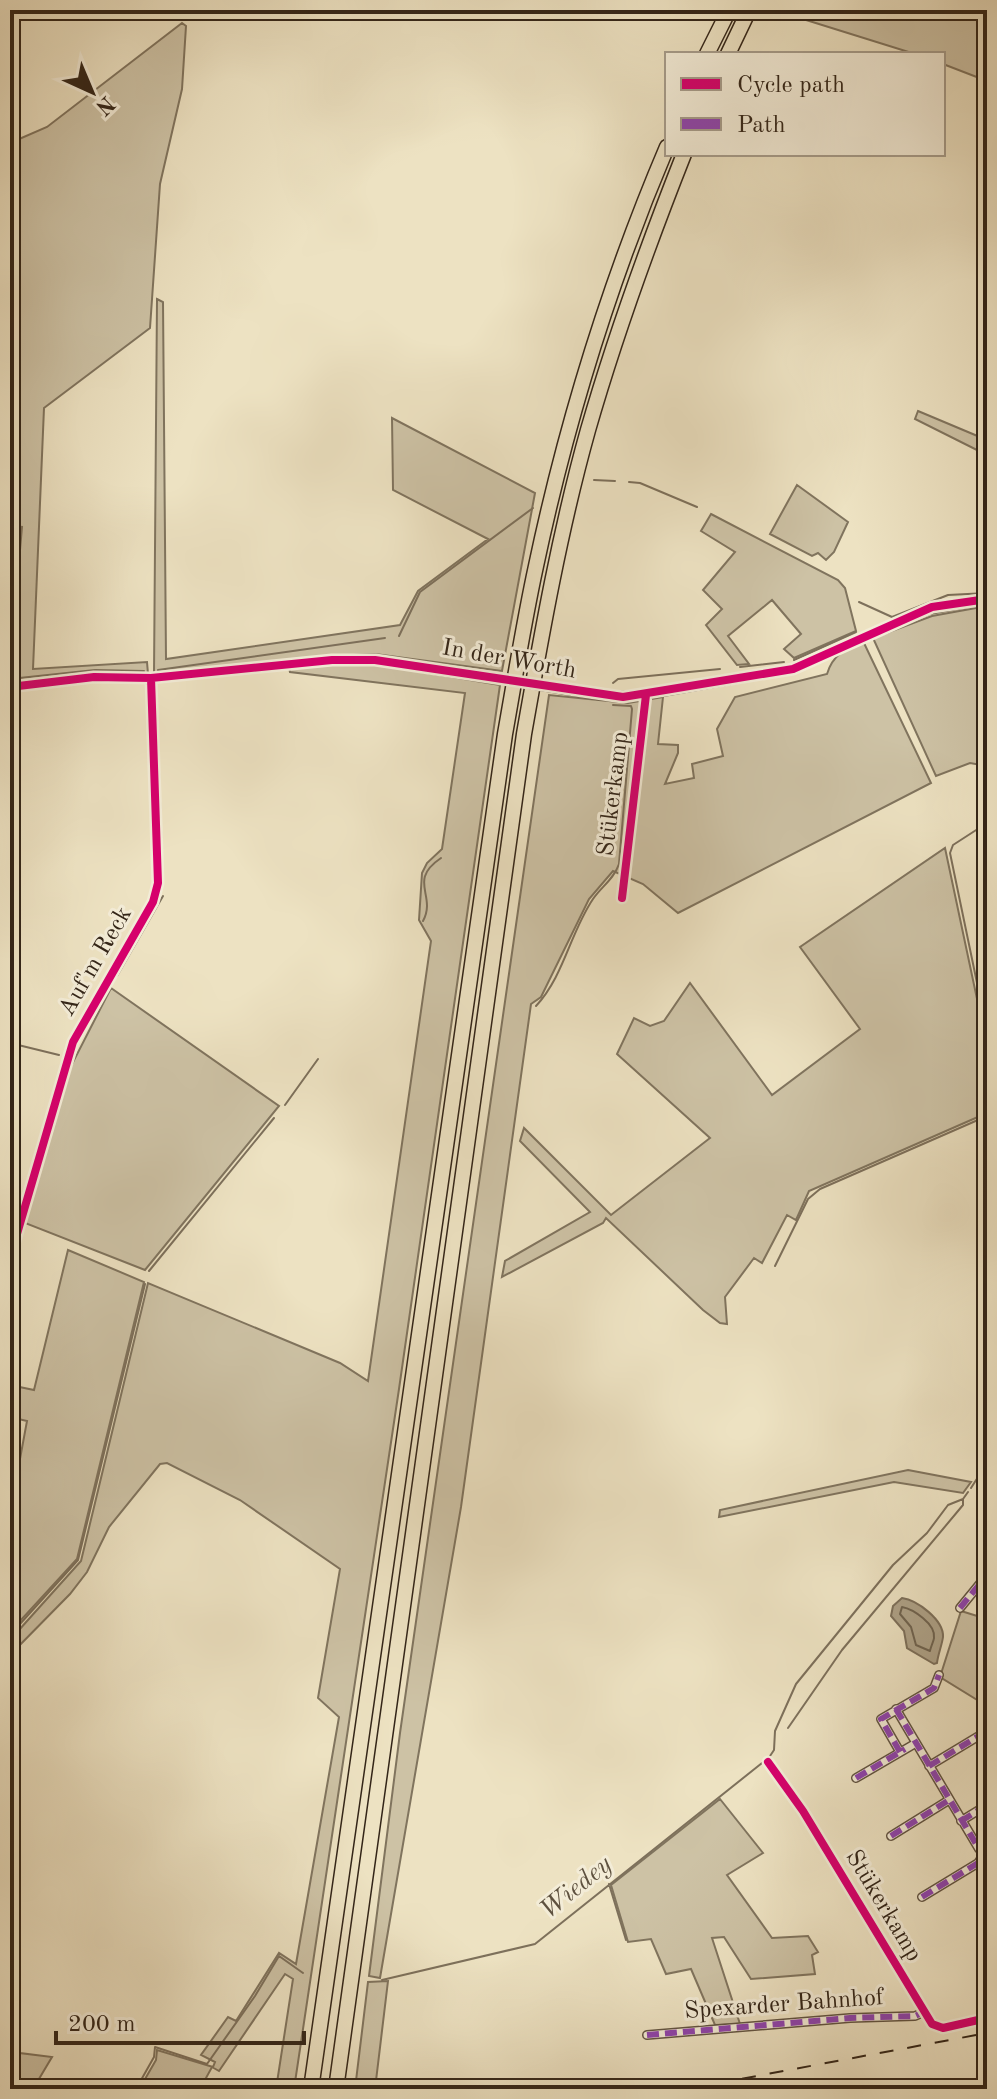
<svg xmlns="http://www.w3.org/2000/svg" width="997" height="2099" font-family="'Old Standard TT',serif">
<style>
.green{fill:#cdc2a5;stroke:#80745e;stroke-width:2}
.water{fill:#aea288;stroke:#7d705b;stroke-width:2}
.lines{fill:none;stroke-linecap:round;stroke-linejoin:round}
.shore{stroke:#706450;stroke-width:2}
.stream{stroke:#7d705b;stroke-width:2}
.minor-casing{stroke:#625442;stroke-width:10}
.motorway-casing{stroke:#332518;stroke-width:17}
.minor{stroke:#f3ecd7;stroke-width:7}
.motorway{stroke:#ede2c2;stroke-width:14}
.rail{stroke:#332518;stroke-width:2;stroke-dasharray:14 14;stroke-linecap:butt}
.minor-bridge-casing{stroke:#625442;stroke-width:10;stroke-linecap:butt}
.minor-bridge{stroke:#f3ecd7;stroke-width:7}
.quiet{stroke:#8e44ad;stroke-width:6;stroke-dasharray:12 6;stroke-linecap:butt}
.cycleway-casing{stroke:#f3ecd7;stroke-width:13}
.cycleway{stroke:#d6006c;stroke-width:8}
.labels{text-anchor:middle;dominant-baseline:central;stroke-width:6;stroke-linejoin:round;paint-order:stroke}
.street-label{font-size:24px;fill:#332518;stroke:#f3ecd7}
.water-label{font-size:26px;font-style:italic;fill:#5e513f;stroke:#f3ecd7}
</style>
<rect width="100%" height="100%" fill="#ede2c2"/>
<filter id="stains"><feTurbulence type="fractalNoise" baseFrequency=".0025" numOctaves="4"/><feColorMatrix values="0 0 0 0 .2 0 0 0 0 .09 0 0 0 0 .02 0 0 0 .5 -.17"/></filter>
<radialGradient id="worn" r=".72"><stop offset=".6" stop-color="#630" stop-opacity="0"/><stop offset="1" stop-color="#630" stop-opacity=".3"/></radialGradient>
<path class="green" d="M774 10H987V81L943 64V54H915Z
M182 23 186 26 182 89 160 184 150 328 44 408 33 669 147 662 148 674H94L10 684V607L16 596 22 527 10 526V143L47 127Z
M157 299 163 302 166 659 400 625 418 591 488 539 393 490 392 418 535 493 502 671 375 654 331 656 154 674Z
M918 411 987 440V470L983 453 915 419Z
M797 485 848 522 834 552 826 560 818 553 812 556 770 534Z
M711 514 838 580 845 588 856 631 794 658 784 649 801 634 772 600 728 636 749 664 737 665 706 625 722 609 703 590 735 552 701 531Z
M987 606V766L970 763 936 776 873 638 932 616Z
M863 641 931 783 678 913 643 884 613 871 589 899 541 997 531 1004 461 1507 380 1978 369 1976 400 1733 549 695 628 703 663 697 658 744 678 745V753L665 784 694 778 692 764 723 756 717 729 735 697 827 674C833 654 846 649 863 641Z
M332 664H374L500 685 399 1389 294 2089H276L293 1979 285 1974 219 2071 212 2067 200 2089H132L136 2083 141 2086 156 2060 157 2050 213 2067 215 2062 201 2055 228 2017 236 2021 279 1953 296 1964 339 1717 318 1698 340 1569 240 1500 167 1463 160 1464 109 1527 87 1572 70 1594 10 1655V1640L81 1561 148 1283 340 1363 368 1381 431 941 419 920 422 873 427 863 442 849 465 693 290 672 289 668Z
M945 848 987 1046V1113L809 1191 796 1220 787 1215 762 1263 754 1258 725 1297 727 1324 720 1323 703 1310 606 1218 603 1223 502 1277 505 1261 590 1212 520 1141 524 1128 611 1215 710 1138 617 1054 634 1018 650 1026 664 1021 690 983 772 1095 860 1029 800 947Z
M111 988 279 1106 145 1270 25 1223 71 1066Z
M68 1250 144 1282 77 1559 10 1632V1513L27 1421 10 1417V1385L34 1390Z
M908 1470 971 1482 963 1493 894 1482 719 1517 720 1510Z
M961 1611 987 1619V1706L940 1677Z
M720 1799 763 1853 727 1875 772 1938 808 1936 818 1952 812 1955 815 1974 751 1979 724 1937 712 1938 740 2024 715 2025 691 1969 666 1974 651 1939 628 1942 611 1885Z
M388 1981 375 2089H355L368 1982Z
M10 2044 20 2045V2053L52 2057 33 2089H10Z"/>
<path class="water" d="M902 1598C917 1600 944 1620 943 1637 942 1645 938 1654 937 1663L934 1664 907 1648 904 1631 891 1616 893 1606Z"/>
<g class="lines">
<path class="shore" d="M902 1607C913 1609 936 1624 934 1638 934 1640 930 1649 930 1651L916 1645 911 1627 900 1614Z"/>
<path class="stream" d="M594 480 615 481
M629 482 640 483 697 507
M859 602 892 617 948 595 987 593
M892 629 930 614 987 604
M399 636 420 592 533 508
M794 660 856 632
M740 667 784 662
M158 670 385 638
M10 679 95 670 144 671
M613 683 618 679 720 669
M156 685 162 859
M10 692 57 685
M987 823 953 845 950 853 987 1031
M423 921C437 895 407 881 441 858
M117 976 163 896
M536 1006C564 976 570 933 593 899 601 887 614 879 619 864L632 709 631 706 613 705
M10 1043 59 1055
M285 1105 318 1059
M775 1266 808 1199 820 1189 987 1116
M149 1271 274 1118
M971 1488 987 1463
M10 1635 78 1560 145 1284
M788 1728 842 1650 963 1505V1499
M770 1756 774 1750 775 1731 796 1684 893 1565 927 1533 948 1505 963 1499 968 1492
M609 1884 626 1940
M382 1980 535 1944 762 1763
M10 2048 14 2049
M136 2089 154 2057 155 2047 207 2064 255 1996 279 1956 303 1973"/>
<defs>
<path id="minor" d="M10 687 94 677 151 678 332 660H375L483 676
M564 690 603 696 646 695 793 669 932 607 987 599
M622 898 646 695
M10 1258 73 1042 153 902 158 883 151 678
M960 1608 987 1575
M896 1709 979 1849 987 1852
M900 1752 881 1719 934 1688 939 1675
M768 1762 803 1811 932 2024 943 2028 987 2018
M929 1766 987 1731
M856 1778 916 1743
M961 1821 987 1805
M891 1836 949 1800
M922 1897 978 1863 986 1851
M647 2035 850 2018 915 2016 924 2012"/>
<path id="motorway" d="M707 54 729 10
M728 54 749 10
M311 2089 505 734C515 678 524 621 536 566 566 424 610 281 667 147
M336 2089 524 734C542 632 560 530 588 430 615 336 648 245 684 154"/>
</defs>
<use href="#minor" class="minor-casing"/>
<use href="#motorway" class="motorway-casing"/>
<use href="#minor" class="minor"/>
<use href="#motorway" class="motorway"/>
<path class="rail" d="M687 2089 987 2033"/>
<defs>
<path id="minor-bridge" d="M483 676 564 690"/>
</defs>
<use href="#minor-bridge" class="minor-bridge-casing"/>
<use href="#minor-bridge" class="minor-bridge"/>
<path class="quiet" d="M960 1608 987 1575
M896 1709 979 1849 987 1852
M900 1752 881 1719 934 1688 939 1675
M929 1766 987 1731
M856 1778 905 1749
M961 1821 987 1805
M891 1836 949 1800
M922 1897 978 1863 986 1851
M647 2035 850 2018 915 2016 924 2012"/>
<defs>
<path id="cycleway" d="M10 687 94 677 151 678 332 660H375L623 697 793 669 932 607 987 599
M622 898 646 695
M10 1258 73 1042 153 902 158 883 151 678
M768 1762 803 1811 932 2024 943 2028 987 2018"/>
</defs>
<use href="#cycleway" class="cycleway-casing"/>
<use href="#cycleway" class="cycleway"/>
</g>
<g class="labels">
<g class="street-label">
<text transform="translate(509 660) rotate(10)">In der Worth</text>
<text transform="translate(614 794) rotate(-83)">Stükerkamp</text>
<text transform="translate(96 962) rotate(-60)">Auf'm Reck</text>
<text transform="translate(883 1906) rotate(59)">Stükerkamp</text>
<text transform="translate(784 2005) rotate(-4)">Spexarder Bahnhof</text>
</g>
<g class="water-label">
<text transform="translate(576 1888) rotate(-39)">Wiedey</text>
</g>
</g>
<rect width="997" height="2099" fill="none" stroke="#ede2c2" stroke-width="40"/>
<rect x="12" y="12" width="973" height="2075" fill="none" stroke="#332518" stroke-width="4"/>
<rect x="20" y="20" width="957" height="2059" fill="none" stroke="#332518" stroke-width="2"/>
<rect x="665" y="52" width="280" height="104" fill="#f3ecd7" stroke="#a69c8b" stroke-width="2"/>
<rect x="681" y="78" width="40" height="12" fill="#d6006c" stroke="#a69c8b" stroke-width="2"/>
<text x="737" y="92" font-size="24" fill="#332518">Cycle path</text>
<rect x="681" y="118" width="40" height="12" fill="#8e44ad" stroke="#a69c8b" stroke-width="2"/>
<text x="737" y="132" font-size="24" fill="#332518">Path</text>
<g transform="translate(92 92) rotate(136)" stroke="#f3ecd7" stroke-width="6" paint-order="stroke">
<path d="M0-6L14 30L0 20L-14 30Z" fill="#332518"/>
<text y="-12" font-size="22" font-weight="bold" text-anchor="middle" fill="#332518">N</text>
</g>
<path d="M56 2031v12h248v-12" fill="none" stroke="#332518" stroke-width="4"/>
<text x="68" y="2031" font-size="24" fill="#332518" stroke="#f3ecd7" stroke-width="6" paint-order="stroke">200 m</text>
<rect width="100%" height="100%" filter="url(#stains)"/>
<rect width="100%" height="100%" fill="url(#worn)"/>
</svg>
